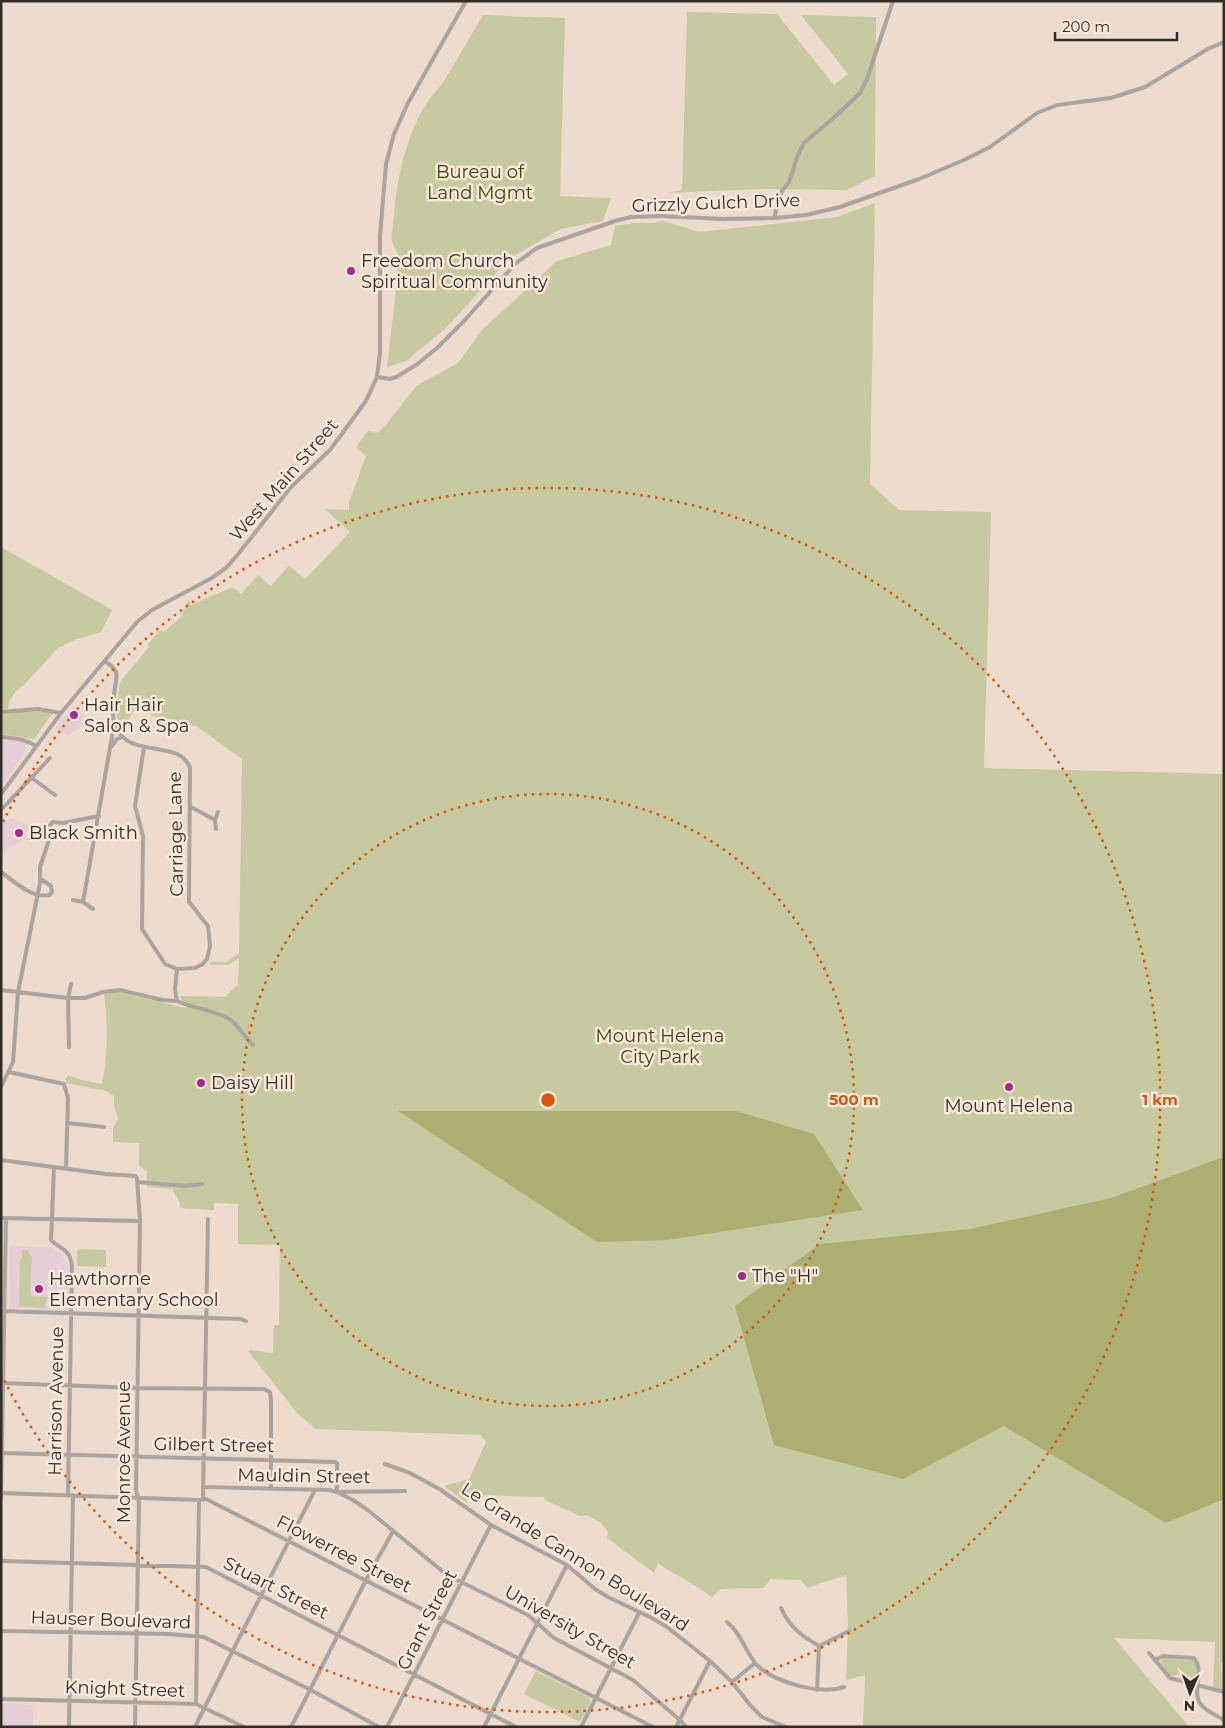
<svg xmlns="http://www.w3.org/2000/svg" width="1225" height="1728" font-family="Montserrat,sans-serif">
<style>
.commercial{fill:#e6ced7}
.education{fill:#e6ced8}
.green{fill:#c7caa0}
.forest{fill:#acaf71}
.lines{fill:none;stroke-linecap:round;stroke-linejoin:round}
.minor{stroke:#aca49e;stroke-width:4}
.minor-bridge{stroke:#aca49e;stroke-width:4}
.ring{fill:none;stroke:#d6550f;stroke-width:2.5;stroke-dasharray:2.5 5}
.poi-dot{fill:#9e2e8c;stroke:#fae9da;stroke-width:2}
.labels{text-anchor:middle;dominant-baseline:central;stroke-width:5;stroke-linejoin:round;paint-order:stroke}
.park-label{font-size:18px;fill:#404110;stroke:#fae9da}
.street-label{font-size:18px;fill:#332d27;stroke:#fae9da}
.poi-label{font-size:18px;fill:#332d27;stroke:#fae9da;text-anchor:start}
.centre{fill:#d6550f;stroke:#fae9da;stroke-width:2.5}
.ring-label{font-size:15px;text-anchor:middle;font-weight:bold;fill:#d6550f;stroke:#fae9da;stroke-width:5;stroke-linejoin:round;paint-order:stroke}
</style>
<rect width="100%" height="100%" fill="#eddccd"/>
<path class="commercial" d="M73 707 90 719 82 727 67 735 56 728Z
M1 739 21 741 25 744 26 750 1 787Z
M1 815 7 821 11 818 29 825 25 839 12 846 1 855Z
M4 1703 33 1705V1727H1V1706Z"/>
<path class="education" d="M10 1246 51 1247 61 1254 70 1270 69 1311 9 1309Z"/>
<path class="green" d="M687 12 777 14 834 85 848 74 801 15 876 17 875 176 847 190 759 189 668 193 682 190Z
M483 15 565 18 560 196 611 198 603 221 561 229 510 258 445 329 406 361 387 367 399 263C400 254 394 249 392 241 391 234 393 225 394 218 396 174 411 114 443 83Z
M875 203 870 484 899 510 991 512 984 768 1224 774V1663L1221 1662 1222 1690 1213 1687 1215 1642 1114 1638 1186 1723 1187 1727H863L865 1675 846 1680 848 1624 846 1575 807 1588 801 1580 771 1579 763 1588 721 1589 712 1597C695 1584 676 1576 658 1563L654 1573 607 1538 608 1532 601 1523 587 1515 580 1516 545 1500 544 1497 467 1495V1503L444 1486 469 1479 486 1442 481 1435 316 1429 297 1413 248 1351 250 1350 273 1353 274 1325H279L280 1245 238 1244V1204L214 1203V1210L180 1208V1203L172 1189 147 1187V1171L144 1170 139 1165V1143L113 1142V1128L118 1119 114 1105V1096L106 1091 67 1083 65 1079 68 1075 81 1080 102 1084C108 1054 108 1025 104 994L117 992 186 1008 187 1005 182 1001 180 996 225 997 238 984 239 958 228 965H209L211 962H227L239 953 242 759 196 726 166 722 136 707 121 731 118 726 116 709 120 682 149 647 147 645 160 630 164 632C170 626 177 622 182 615 185 610 185 605 189 600L191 605 232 587 241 594 258 575 271 586 289 565 305 579 350 532 325 509 349 510V502L366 456 356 447 368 431 377 433 385 426 416 386 458 363 482 330 557 261 611 245 615 226 634 223H653L663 221 699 232 837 217Z
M1 547 112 610 101 632 75 640 58 648 24 685 16 691 9 701 8 709 1 710Z
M22 711 51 712 52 714 34 739 1 734V714Z
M80 1249 106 1250V1267L77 1266V1251Z
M22 1250H28L32 1258 30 1291 31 1292V1296L47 1297 44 1308 19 1306 20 1258 22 1259Z
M1163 1658 1193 1660 1197 1664 1196 1680 1190 1681C1180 1669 1181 1676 1170 1676L1160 1664 1161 1661Z
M536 1671 590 1698 591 1701 580 1722 524 1694Z"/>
<path class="forest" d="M398 1111H736L814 1134 863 1210 667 1240 597 1242Z
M1224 1157V1499L1166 1523 1004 1426 903 1479 774 1445 735 1306 820 1244 970 1229 1111 1198Z"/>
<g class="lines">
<path class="minor" d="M774 218 782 191 789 182 798 155 804 143 838 114 860 93 867 79 893 1
M377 377 390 379 396 377 416 365 437 348 464 321 516 263 537 248 615 221 631 217 660 216 723 219 774 218 806 215 840 207 919 179 964 160 990 147 1037 113 1057 105 1111 98 1145 87 1208 49 1224 42
M105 661C109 664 114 667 116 672 117 677 116 683 115 687 113 704 109 720 121 735 138 756 181 741 190 768L189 902 208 926 210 946 207 959 203 964 195 968 177 969 165 964 142 929 143 836 135 806 144 747
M1 712 38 709 61 713
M1 737C14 738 25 739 36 746
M112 746 117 739 122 737
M32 778 55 795
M1 794 61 713 137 622 152 610 210 579 226 568 239 553 291 487 330 450 366 401 377 377 380 352V236L386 164 394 134 408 103 466 1
M191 807 215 820 216 829
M1 810 50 758
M215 820 218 812
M1 872C15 882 32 899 50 895L52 892 51 886 41 879
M40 883V867L48 843 50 825 53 822 63 823 99 816
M73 900 83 902 93 909
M83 902 114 725
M177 969 175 990 177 1001C193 1009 213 1009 229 1019 240 1026 244 1037 253 1045
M1 990 68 998H85L103 992 120 990 162 1000 177 1001
M69 1047 68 998 71 984
M9 1072 64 1084 68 1098 66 1168
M1 1087 13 1062 18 992 36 903
M67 1123 104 1127
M1 1160 106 1174 135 1176 137 1178 140 1221 136 1490 139 1502 135 1727
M54 1167 51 1240C62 1251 69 1247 72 1266L68 1495
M138 1182 185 1186 202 1184
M1 1218 140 1221
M1 1311 241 1319 246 1321
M1 1383 137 1388 264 1389 270 1392 271 1401V1489
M1 1453 335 1462 337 1463V1492L353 1500 369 1511 447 1575 528 1615 554 1638 633 1680 680 1720 686 1727
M385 1464 410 1473 441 1490 491 1525 567 1565 595 1589 608 1597 652 1618 667 1627 710 1661 732 1682 750 1705 762 1717 786 1727
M203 1487 329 1490 337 1492 405 1491
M1 1493 199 1500 206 1499 653 1727
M203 1498 208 1219
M1 1499 6 1218
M1 1561 206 1567 516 1727
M781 1608C791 1629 801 1635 819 1646L849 1631
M727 1622C741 1633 745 1651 756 1664 774 1683 820 1695 844 1687
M1 1631 168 1634 204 1637 309 1689 379 1727
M1149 1653 1170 1678 1224 1692
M1155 1660 1163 1656 1194 1658C1206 1672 1189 1694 1203 1707 1209 1712 1217 1716 1224 1720
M732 1682 755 1663
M817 1690 819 1646
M1 1699 196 1704 244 1727
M196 1704 199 1500
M69 1727 73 1495
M195 1727 233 1650 315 1490
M291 1727 366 1580 393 1531
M387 1727 491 1525
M484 1727 567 1565
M581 1727 639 1613
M676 1727 710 1661"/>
<path class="minor-bridge" d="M36 903 40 883"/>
</g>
<g class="ring">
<circle cx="548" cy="1100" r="306"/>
<path d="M3 822A612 612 0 1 1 3 1378"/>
</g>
<g class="poi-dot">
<circle cx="351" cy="271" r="5"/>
<circle cx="74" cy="715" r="5"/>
<circle cx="19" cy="833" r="5"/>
<circle cx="201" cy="1083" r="5"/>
<circle cx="1009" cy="1087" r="5"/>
<circle cx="742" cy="1276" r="5"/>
<circle cx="39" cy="1289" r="5"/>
</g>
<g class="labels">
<g class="park-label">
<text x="480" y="172">Bureau of<tspan x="480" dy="21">Land Mgmt</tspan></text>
<text x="660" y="1036">Mount Helena<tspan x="660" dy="21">City Park</tspan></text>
</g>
<g class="street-label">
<text transform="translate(716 203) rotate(-2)">Grizzly Gulch Drive</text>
<text transform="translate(284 480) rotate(-49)">West Main Street</text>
<text transform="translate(176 834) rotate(-91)">Carriage Lane</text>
<text transform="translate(56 1401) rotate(-89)">Harrison Avenue</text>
<text transform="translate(214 1445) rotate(1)">Gilbert Street</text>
<text transform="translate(124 1452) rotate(-90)">Monroe Avenue</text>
<text transform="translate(304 1476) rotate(1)">Mauldin Street</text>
<text transform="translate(344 1554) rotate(27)">Flowerree Street</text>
<text transform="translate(575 1557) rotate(32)">Le Grande Cannon Boulevard</text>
<text transform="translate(276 1588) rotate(27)">Stuart Street</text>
<text transform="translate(111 1620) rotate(2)">Hauser Boulevard</text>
<text transform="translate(427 1620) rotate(-63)">Grant Street</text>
<text transform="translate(570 1627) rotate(30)">University Street</text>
<text transform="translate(125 1689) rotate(2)">Knight Street</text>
</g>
<g class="poi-label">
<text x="361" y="261">Freedom Church<tspan x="361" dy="21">Spiritual Community</tspan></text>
<text x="84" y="705">Hair Hair<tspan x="84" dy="21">Salon &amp; Spa</tspan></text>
<text x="29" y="833">Black Smith</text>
<text x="211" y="1083">Daisy Hill</text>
<text x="1009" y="1106" text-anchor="middle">Mount Helena</text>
<text x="752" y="1276">The "H"</text>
<text x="49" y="1279">Hawthorne<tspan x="49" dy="21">Elementary School</tspan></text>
</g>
</g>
<circle cx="548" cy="1100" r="8" class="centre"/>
<g class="ring-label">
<text x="854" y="1105">500 m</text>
<text x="1160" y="1105">1 km</text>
</g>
<rect width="1225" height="1728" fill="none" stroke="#332d27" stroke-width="5"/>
<g transform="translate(1190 1693) rotate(182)" stroke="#fae9da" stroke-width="4" paint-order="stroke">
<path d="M0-4L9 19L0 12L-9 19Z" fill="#332d27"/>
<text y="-8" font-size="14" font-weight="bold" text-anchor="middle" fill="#332d27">N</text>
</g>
<path d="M1055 32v8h122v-8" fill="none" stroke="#332d27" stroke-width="2.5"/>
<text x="1062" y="32" font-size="15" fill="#332d27" stroke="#fae9da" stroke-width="4" paint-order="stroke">200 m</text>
</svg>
